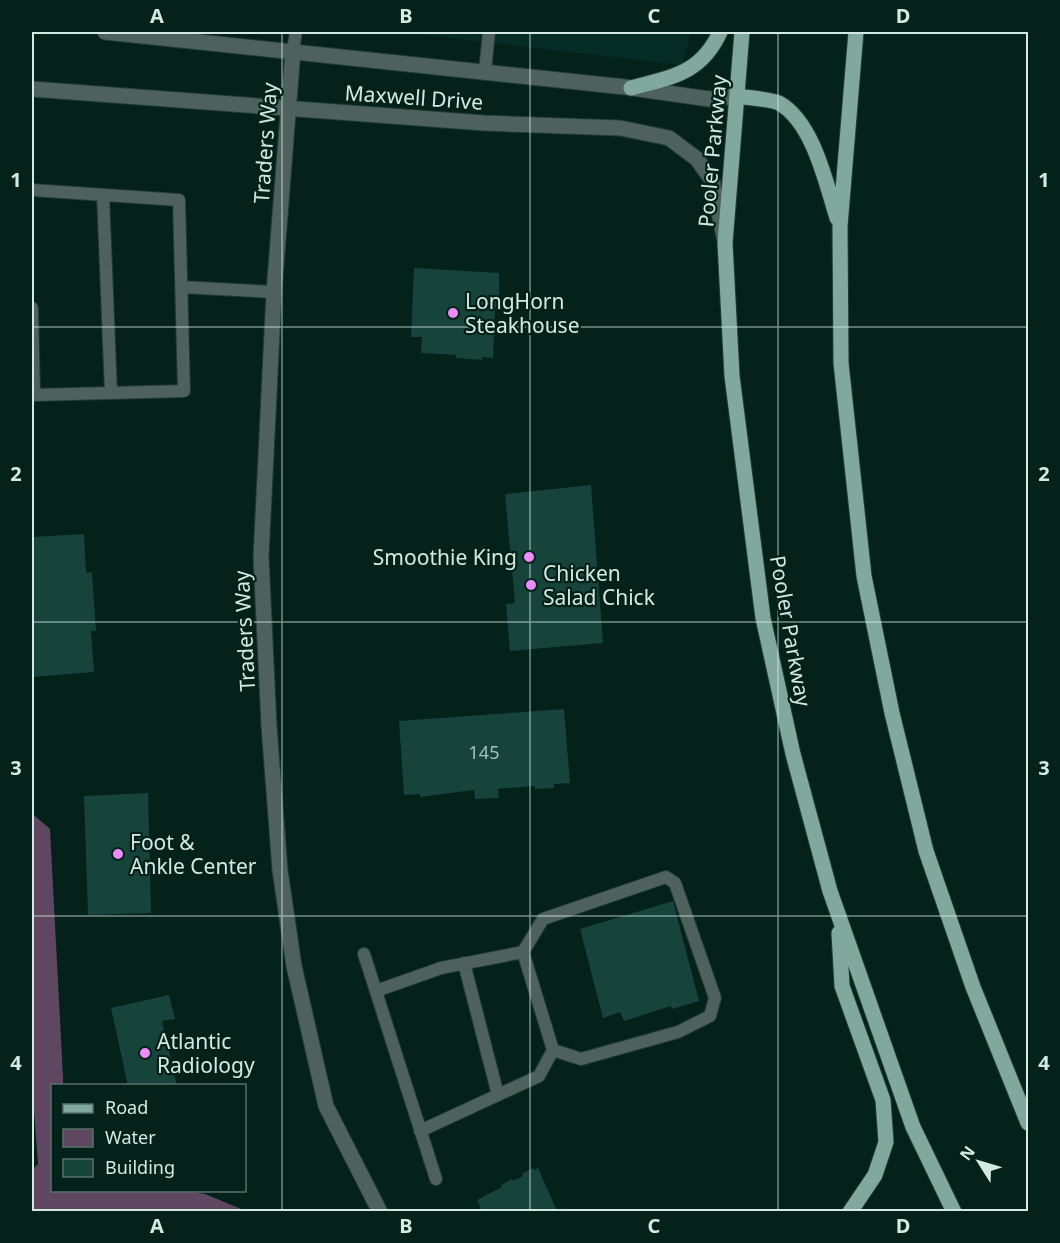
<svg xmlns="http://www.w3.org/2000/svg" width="1060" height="1243" font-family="'Noto Sans',sans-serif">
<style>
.built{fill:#062d25}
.water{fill:#5f4762}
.building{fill:#16443a}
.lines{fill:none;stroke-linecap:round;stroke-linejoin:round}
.lane-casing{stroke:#213d36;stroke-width:14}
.street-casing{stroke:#213d36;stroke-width:17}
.primary-casing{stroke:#213d36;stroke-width:17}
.lane{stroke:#4e615c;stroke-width:12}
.street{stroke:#4e615c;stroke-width:15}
.primary{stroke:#81a89d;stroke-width:15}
.grid{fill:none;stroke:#d5e9e3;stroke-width:1.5;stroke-opacity:0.55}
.poi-dot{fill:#ec8cfa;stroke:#04211a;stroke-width:2}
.labels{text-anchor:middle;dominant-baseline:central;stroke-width:4.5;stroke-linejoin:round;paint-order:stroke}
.number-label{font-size:18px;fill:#a5c0b9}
.street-label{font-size:21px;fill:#d5e9e3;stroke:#04211a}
.poi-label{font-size:21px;fill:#d5e9e3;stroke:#04211a;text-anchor:start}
.neatline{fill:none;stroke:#d5e9e3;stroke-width:2}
.grid-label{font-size:20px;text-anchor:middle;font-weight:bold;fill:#d5e9e3}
</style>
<rect width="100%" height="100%" fill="#04211a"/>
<path class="built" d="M399 32H691L682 65Z"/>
<path class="water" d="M35 816 50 829 63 1077V1085L52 1086V1190L187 1191 205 1194 246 1211H32V1170L38 1164 32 1084V818Z"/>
<path class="building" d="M414 268 499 273V308H495L493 358 482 357V360L456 358V355L421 353 422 337H411Z
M591 485 603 643 510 651 506 604 515 603 505 494Z
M84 534 86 573 92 572 96 631H91L94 672 32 677V537Z
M564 709 570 783 554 784V788L535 789V786L498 789 499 798 475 799 474 790 420 797V794L404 795 399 721Z
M148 793 151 913 88 915 84 796Z
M673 901 699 1001 672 1009 671 1006 624 1021 620 1012 603 1018 580 929Z
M169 995 175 1019 162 1021 177 1086H128L111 1008Z
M533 1168 534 1170 538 1168 557 1211 563 1208 565 1212H482L477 1200 502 1187 501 1185 512 1179 513 1181 523 1176 522 1174Z"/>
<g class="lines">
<defs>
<path id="lane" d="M293 50 296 32
M485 71 489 32
M32 190 179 200 184 391 34 395 32 308
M103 195 111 393
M182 287 274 292
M523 952 543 919 666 877 675 883 715 998 710 1016 678 1032 581 1059 553 1050
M364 954 436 1179
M464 963 498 1095
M376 991 441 968 523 952 553 1050 539 1076 420 1131"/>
<path id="street" d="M105 32 625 87 709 99 737 96
M293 50 274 292 261 557 269 726 280 870 294 966 326 1106 380 1212
M32 89 484 123 620 128 669 138 697 159 712 180 724 237"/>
<path id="primary" d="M742 32 725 243 732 376 763 618 793 754 830 891 913 1127 954 1212
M856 32 840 226 841 363 864 576 892 713 926 851 973 987 1028 1123
M631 88C671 77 701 74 720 32
M737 96C748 98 770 99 779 103 813 122 826 183 837 218
M839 933 842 986 883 1100 886 1142 875 1175 850 1212"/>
</defs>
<use href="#lane" class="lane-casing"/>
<use href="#street" class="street-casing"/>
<use href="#primary" class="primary-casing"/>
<use href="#lane" class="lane"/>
<use href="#street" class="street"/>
<use href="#primary" class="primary"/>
</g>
<path class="grid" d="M282 32V1212M530 32V1212M778 32V1212M32 327H1028M32 622H1028M32 916H1028"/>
<g class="poi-dot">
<circle cx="453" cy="313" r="6"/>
<circle cx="529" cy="557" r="6"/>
<circle cx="531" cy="585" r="6"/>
<circle cx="118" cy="854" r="6"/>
<circle cx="145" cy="1053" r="6"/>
</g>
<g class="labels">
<g class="number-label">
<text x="484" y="752">145</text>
</g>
<g class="street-label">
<text transform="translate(414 97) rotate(4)">Maxwell Drive</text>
<text transform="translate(265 143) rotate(-86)">Traders Way</text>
<text transform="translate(712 151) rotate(-85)">Pooler Parkway</text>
<text transform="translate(244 631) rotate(-93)">Traders Way</text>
<text transform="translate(791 631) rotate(80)">Pooler Parkway</text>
</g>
<g class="poi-label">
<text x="465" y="301">LongHorn<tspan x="465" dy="24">Steakhouse</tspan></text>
<text x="517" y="557" text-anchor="end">Smoothie King</text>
<text x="543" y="573">Chicken<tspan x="543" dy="24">Salad Chick</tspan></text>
<text x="130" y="842">Foot &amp;<tspan x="130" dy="24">Ankle Center</tspan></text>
<text x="157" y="1041">Atlantic<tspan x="157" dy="24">Radiology</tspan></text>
</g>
</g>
<rect width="1060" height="1243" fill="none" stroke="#04211a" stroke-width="66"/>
<rect x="51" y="1084" width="195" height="108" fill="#04211a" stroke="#58716a" stroke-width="1.5"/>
<rect x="63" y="1104" width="30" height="9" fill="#81a89d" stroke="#58716a" stroke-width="1.5"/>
<text x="105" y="1114" font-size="18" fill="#d5e9e3">Road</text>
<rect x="63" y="1129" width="30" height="18" fill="#5f4762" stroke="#58716a" stroke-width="1.5"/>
<text x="105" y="1144" font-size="18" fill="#d5e9e3">Water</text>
<rect x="63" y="1159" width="30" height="18" fill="#16443a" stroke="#58716a" stroke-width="1.5"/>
<text x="105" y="1174" font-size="18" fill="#d5e9e3">Building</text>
<g transform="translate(979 1162) rotate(307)" stroke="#04211a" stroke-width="4.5" paint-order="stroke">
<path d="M0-4.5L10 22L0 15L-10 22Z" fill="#d5e9e3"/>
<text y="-9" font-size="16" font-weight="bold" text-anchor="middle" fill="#d5e9e3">N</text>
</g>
<rect x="33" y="33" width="994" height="1177" class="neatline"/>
<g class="grid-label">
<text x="157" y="23">A</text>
<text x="406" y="23">B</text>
<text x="654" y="23">C</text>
<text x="903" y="23">D</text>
<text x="16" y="187">1</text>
<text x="1044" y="187">1</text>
<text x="16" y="481">2</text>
<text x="1044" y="481">2</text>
<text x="16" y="775">3</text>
<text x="1044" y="775">3</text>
<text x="16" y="1070">4</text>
<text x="1044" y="1070">4</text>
<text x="157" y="1233">A</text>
<text x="406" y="1233">B</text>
<text x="654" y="1233">C</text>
<text x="903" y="1233">D</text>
</g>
</svg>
